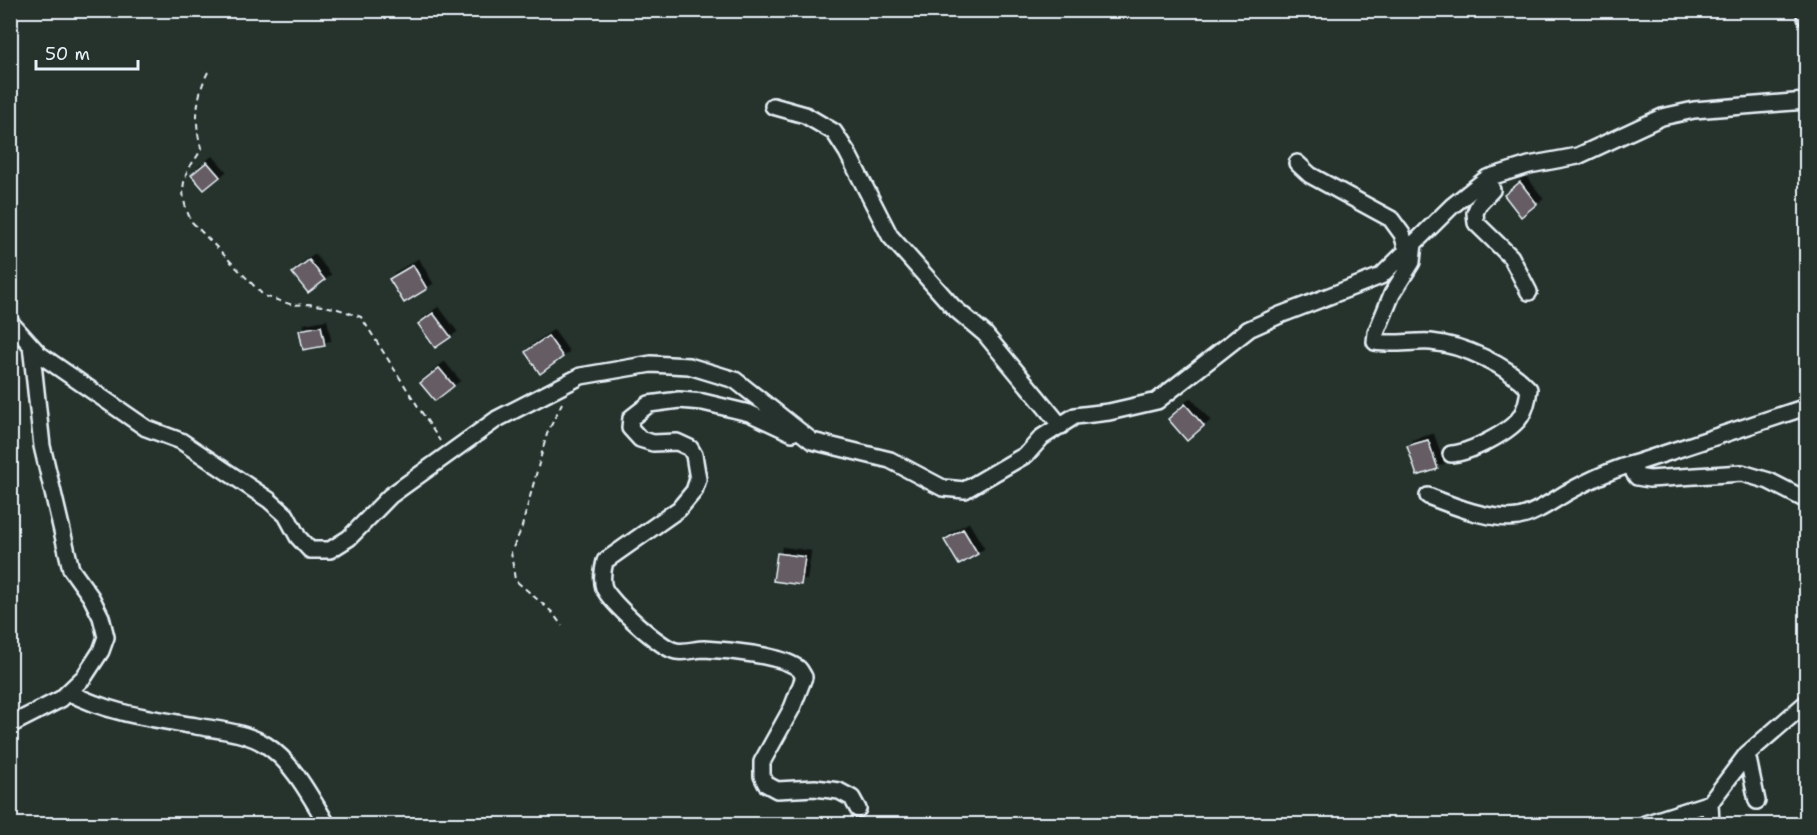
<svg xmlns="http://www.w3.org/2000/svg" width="1817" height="835" font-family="'Shantell Sans',sans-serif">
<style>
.building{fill:#655d64;stroke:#e8f1f8;stroke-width:1.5;filter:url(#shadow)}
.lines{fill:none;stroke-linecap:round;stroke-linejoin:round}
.minor-casing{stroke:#e8f1f8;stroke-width:20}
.path{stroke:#e8f1f8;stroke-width:2;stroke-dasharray:6 4.5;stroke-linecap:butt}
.minor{stroke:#26332d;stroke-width:15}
</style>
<defs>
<filter id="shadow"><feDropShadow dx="5.5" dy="-5.5" stdDeviation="0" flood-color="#0009"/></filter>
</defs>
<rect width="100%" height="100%" fill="#26332d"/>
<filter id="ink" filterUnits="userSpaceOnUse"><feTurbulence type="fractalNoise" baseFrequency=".0167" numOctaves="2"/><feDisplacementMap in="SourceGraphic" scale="12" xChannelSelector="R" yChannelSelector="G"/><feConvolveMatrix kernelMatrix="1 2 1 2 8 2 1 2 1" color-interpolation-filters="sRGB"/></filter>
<g filter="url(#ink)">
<path class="building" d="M207 162 220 177 204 190 191 175Z
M1520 182 1537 204 1521 217 1504 195Z
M309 260 325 280 308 293 292 273Z
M413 265 427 289 404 303 389 279Z
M433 313 451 337 435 348 418 324Z
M321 326 325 346 303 350 299 330Z
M548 336 563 357 540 374 525 352Z
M439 368 454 386 435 401 420 383Z
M1185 404 1204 426 1187 441 1168 419Z
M1428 440 1438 469 1417 476 1407 446Z
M963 529 978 554 959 565 944 540Z
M777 553 805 557 801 585 773 581Z"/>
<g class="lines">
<defs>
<path id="minor" d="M1804 10 1806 18
M773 106 805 115 834 132 847 152 890 236 953 307 985 334 1061 426
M1297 163 1310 175 1391 219 1402 234 1407 250
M1487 178 1492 190 1479 204 1475 213 1476 223 1511 257 1529 292
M1414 243 1412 262 1392 294 1376 333 1375 342C1394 345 1412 341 1431 342 1463 345 1507 365 1529 389 1528 398 1526 408 1521 416 1511 432 1469 453 1451 454
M10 322 39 354 146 428 181 441 269 500 286 515 298 537 310 550H330L349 538 390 496 497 419 581 376 651 364 689 366 735 380 812 441 890 460 943 488 965 490 1027 454 1042 437 1075 416 1109 412 1157 401 1249 329 1280 315 1381 276 1452 206 1487 178 1529 165 1578 156 1662 117 1694 110 1806 101
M1806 407 1636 463 1634 473 1637 477 1649 479 1742 473 1769 481 1806 500
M792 433 749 413 703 402 679 400 649 404 631 418 630 428 640 439 653 443 677 442 690 448 694 455 698 479 694 491 679 509 605 561C603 569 601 579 604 588 610 602 661 649 676 651 685 653 695 649 704 649 726 650 783 655 799 669 801 671 802 674 804 677L792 708 762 762V776L766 784 777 790 815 788 839 791 852 798 858 809
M1428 496C1453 506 1490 521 1518 517 1535 514 1552 501 1568 492 1590 480 1612 469 1636 463
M68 692C111 714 149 718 196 726 219 730 246 732 266 745 293 762 311 798 327 824
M10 725 61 699 84 677 101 651 106 637 101 617 91 597 71 569 42 446 31 345
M1747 754 1757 801
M1710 803 1711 824
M1645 824 1710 803 1747 754 1806 703"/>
</defs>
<use href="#minor" class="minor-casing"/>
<path class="path" d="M208 72C196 95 194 123 201 148 199 155 195 159 191 165 179 184 182 203 192 222L264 296 293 305 308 304 335 308 361 317 440 441
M562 403 547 434 521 530 511 552 515 580 552 612 562 626"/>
<use href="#minor" class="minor"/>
</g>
</g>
<rect width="1817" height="835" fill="none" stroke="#26332d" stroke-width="36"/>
<rect x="18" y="18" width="1781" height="799" fill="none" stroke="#e8f1f8" stroke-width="2" filter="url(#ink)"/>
<path d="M36 60v9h102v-9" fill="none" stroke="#e8f1f8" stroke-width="3"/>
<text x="45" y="60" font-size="18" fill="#e8f1f8" stroke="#26332d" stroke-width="4.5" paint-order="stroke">50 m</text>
</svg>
